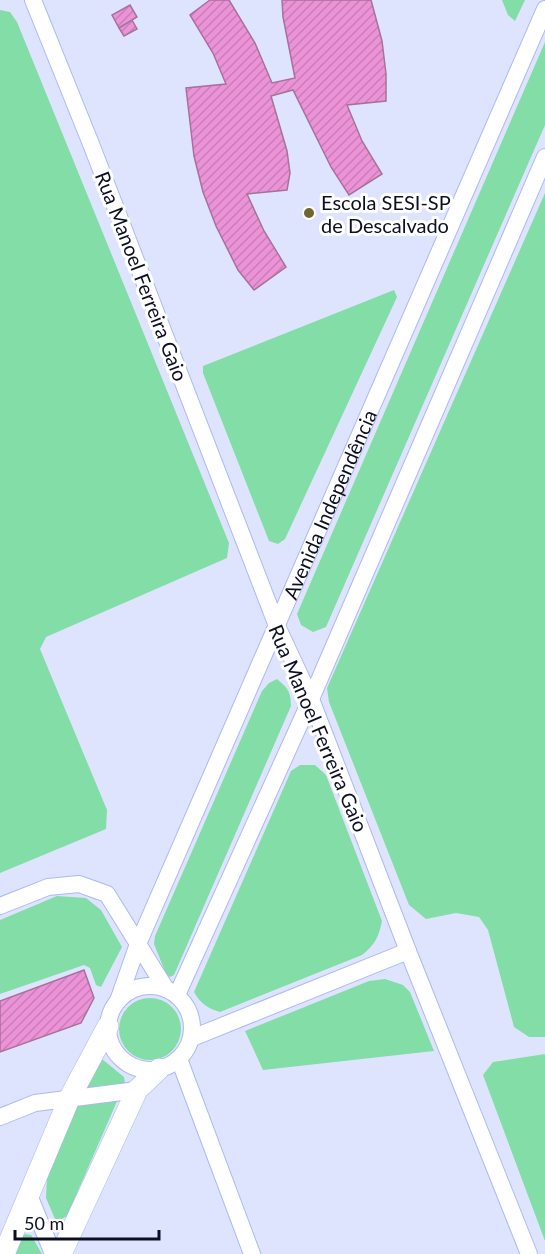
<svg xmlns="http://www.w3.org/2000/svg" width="545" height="1254" font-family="Lato,sans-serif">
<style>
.green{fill:#83dda6}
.building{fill:url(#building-hatch);stroke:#a7719a;stroke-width:1.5}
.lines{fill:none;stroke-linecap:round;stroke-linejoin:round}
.minor-casing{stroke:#acb8f6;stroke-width:18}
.tertiary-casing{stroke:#acb8f6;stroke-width:22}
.minor{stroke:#fff;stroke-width:16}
.tertiary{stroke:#fff;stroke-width:21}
.poi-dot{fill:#716532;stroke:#fff;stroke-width:2}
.labels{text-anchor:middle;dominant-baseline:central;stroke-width:6;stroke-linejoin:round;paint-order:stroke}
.poi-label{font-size:20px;fill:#0c0f24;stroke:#fff;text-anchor:start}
.street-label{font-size:20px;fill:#0c0f24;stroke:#fff}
</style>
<defs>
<pattern id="building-hatch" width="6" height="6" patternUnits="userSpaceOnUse" patternTransform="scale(1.5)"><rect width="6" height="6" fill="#ec93d8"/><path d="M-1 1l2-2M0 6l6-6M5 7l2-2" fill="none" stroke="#c97eb9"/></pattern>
</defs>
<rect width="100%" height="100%" fill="#dfe4fe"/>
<path class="green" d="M502 0H525L515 21 508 15Z
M0 10 10 12 17 22 229 543 227 558 46 637 40 649 107 810 106 829 0 873Z
M545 42V125L326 627 313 632 301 625 297 614Z
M545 193V1037H529L514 1027 488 930 479 917 456 913 426 919 409 905 329 702 327 688Z
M394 290 397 297 285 539 278 544 269 541 203 373V366Z
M277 679C288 688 291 692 291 706L174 975 170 977 166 974 154 944 155 936 262 691 269 683Z
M300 765H315L326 775 382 921C379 936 375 945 362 955L220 1012C207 1008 201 1004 194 992L291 771Z
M57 896 86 898 101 910 122 947 101 987 96 985 90 968 84 965 0 994V920Z
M385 979 403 985 410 992 434 1051 263 1070 245 1031 369 981Z
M119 1029a31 31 0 1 1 62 0a31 31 0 1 1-62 0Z
M545 1054V1241L483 1075 493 1062Z
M102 1059 124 1077 125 1083 67 1216 60 1220 55 1219 46 1198 47 1177 96 1064Z
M25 1234 31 1235 42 1254H13L21 1237Z"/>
<path class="building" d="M210 0H229L255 43 272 83 295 78 283 17 282 0H371L382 41 386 74V101L347 105 362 141 382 174 349 195 331 167 293 90 271 96 287 151 290 173 287 190 247 194 264 231 286 267 254 290 238 270 216 226 203 192 194 156 186 88 226 84 213 53 190 15Z
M130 5 137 17 119 28 112 15Z
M132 20 137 29 124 36 119 28Z
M84 970 94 998 81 1023 0 1052V1001Z"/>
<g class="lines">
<defs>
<g id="minor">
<path d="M33 0 91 144 277 626 311 699 408 951 529 1254"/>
<path d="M0 906 48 887 79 884 107 894 166 989"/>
<circle cx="150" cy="1028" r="42"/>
<path d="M177 995 311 699 545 157"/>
<path id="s1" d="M118 1001 138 944 545 9"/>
<path d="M192 1038 408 951"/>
<path d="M179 1059 252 1254"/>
<path d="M0 1117 35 1103 137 1090"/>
<path d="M29 1195 53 1254"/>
</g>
<path id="tertiary" d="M4 1254 69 1099 108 1026
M61 1254 137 1090 159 1069"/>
</defs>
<use href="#minor" class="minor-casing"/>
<use href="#tertiary" class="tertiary-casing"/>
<use href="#minor" class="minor"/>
<use href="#tertiary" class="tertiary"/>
</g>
<circle class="poi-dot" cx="309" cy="213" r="6"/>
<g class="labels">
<g class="poi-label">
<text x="321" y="202">Escola SESI-SP<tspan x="321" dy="23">de Descalvado</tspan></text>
</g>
<g class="street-label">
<text transform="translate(142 276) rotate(69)">Rua Manoel Ferreira Gaio</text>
<text stroke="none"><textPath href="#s1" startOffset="540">Avenida Independência</textPath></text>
<text transform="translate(319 728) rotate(67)">Rua Manoel Ferreira Gaio</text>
</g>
</g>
<path d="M15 1230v9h144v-9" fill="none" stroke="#0c0f24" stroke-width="3"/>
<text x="24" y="1230" font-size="18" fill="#0c0f24" stroke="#ffffff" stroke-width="4.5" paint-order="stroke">50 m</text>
</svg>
